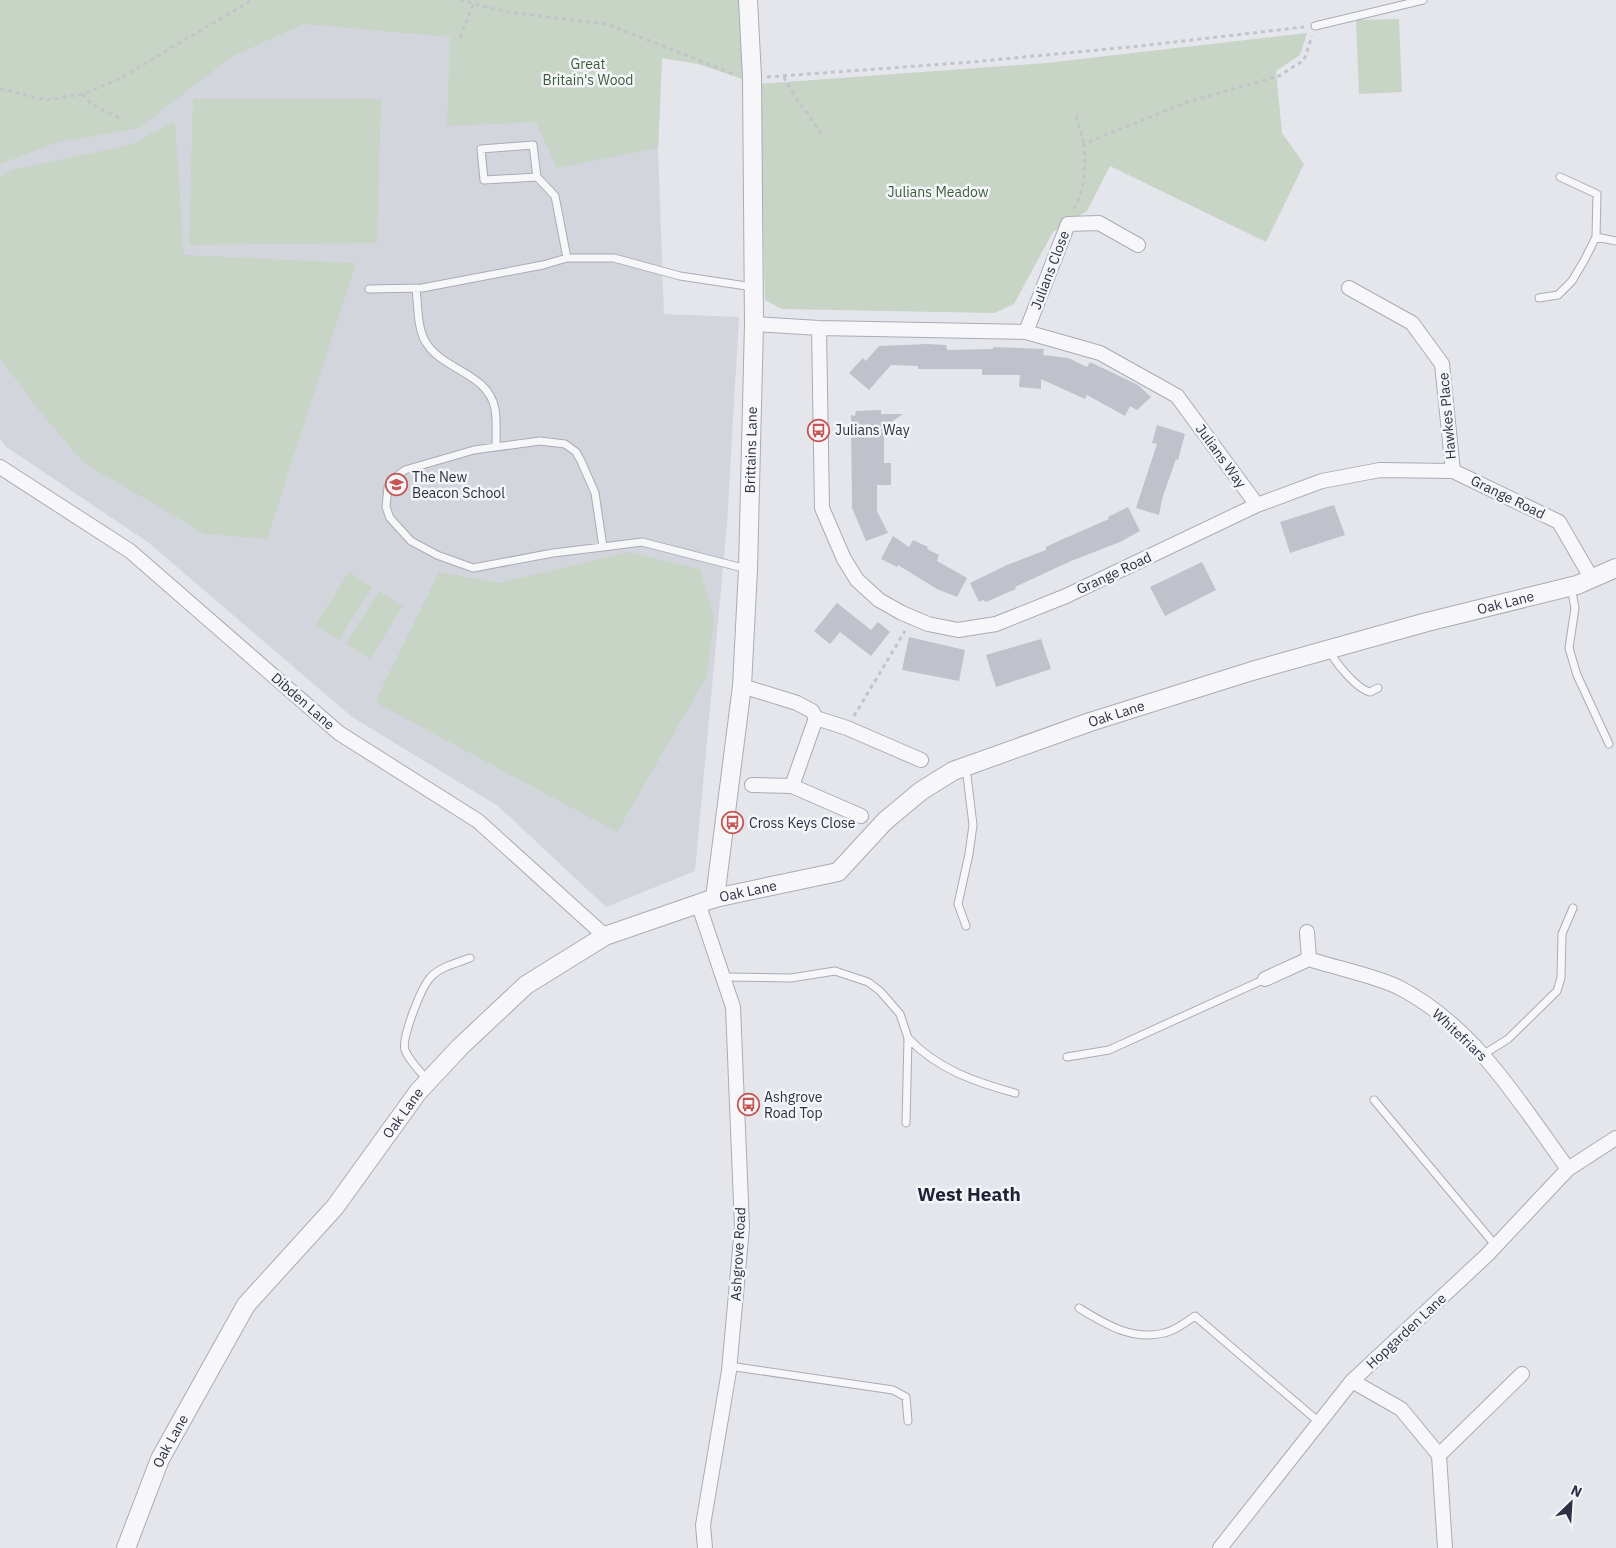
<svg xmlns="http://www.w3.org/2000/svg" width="1616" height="1548" font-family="'IBM Plex Sans',sans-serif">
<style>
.built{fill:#d3d5dd}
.green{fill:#c7d4c6}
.building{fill:#bfc1cb}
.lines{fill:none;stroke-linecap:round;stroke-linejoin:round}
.service-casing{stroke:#a9acb5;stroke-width:9}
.minor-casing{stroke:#a9acb5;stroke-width:16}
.tertiary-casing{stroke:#a9acb5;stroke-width:20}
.path{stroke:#c2c4ca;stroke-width:3;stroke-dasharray:4 4;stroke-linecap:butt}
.service{stroke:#f7f7fa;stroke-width:7}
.minor{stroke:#f7f7fa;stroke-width:14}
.tertiary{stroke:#f7f7fa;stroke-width:18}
.labels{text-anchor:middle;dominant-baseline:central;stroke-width:5;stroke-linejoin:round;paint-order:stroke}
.park-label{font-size:14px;fill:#3c5d3b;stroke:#f4f5f8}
.street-label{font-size:14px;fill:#2d3143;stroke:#f4f5f8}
.poi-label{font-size:14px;fill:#2d3143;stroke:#f4f5f8;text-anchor:start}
.district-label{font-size:19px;font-weight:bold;fill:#1f2234;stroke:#f4f5f8}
</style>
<rect width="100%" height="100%" fill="#e4e6eb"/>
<path class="built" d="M360 0 662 57 658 148 664 314 739 317 727 524 695 871 606 907 498 806 352 717 149 543 5 446 0 438V126Z"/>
<path class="green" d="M0 0H739L745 80 698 64 662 58 658 148 557 168 536 122 447 126 450 37 304 24 233 56 139 128 55 143 0 164Z
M1399 19 1402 92 1359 94 1356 20Z
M1307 33 1300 55 1276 71 1282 133 1304 164 1266 242 1110 166 1087 211 1053 232 1014 304 995 313 782 309 765 300 759 84 1046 63Z
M193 99H381L377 243 189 245Z
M175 121 184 255 356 263 267 539 205 534 84 463 37 408 0 358V178L11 170 130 145Z
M629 552 700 569 714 617 707 676 617 832 375 702 439 572 499 583Z
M349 572 372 587 339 640 315 625Z
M379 591 403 606 370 659 346 644Z"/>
<path class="building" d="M927 344 946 345 947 350 993 349V347L1044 349 1043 355 1068 358 1087 367 1090 362 1138 385 1151 397 1137 410 1130 406 1125 416 1087 395 1085 399 1041 379V389L1019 387 1020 375H982V369H918V366L891 365 869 390 849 373 863 358 866 361 879 346Z
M881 410V414H903L884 427V463H891V485H877V511L888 533 866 541 852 508 851 415 855 416 856 411Z
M1157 425 1185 434 1178 460 1176 459 1162 499 1159 515 1136 508 1157 444 1152 443Z
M1334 505 1345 535 1290 553 1280 522Z
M1128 507 1140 531 1120 542 1071 561 1015 587 1016 589 1002 595 986 602 983 600 979 602 970 583 1007 565 1046 550V547L1061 540 1109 519 1108 517Z
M893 536 909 547 913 540 928 547 927 549 939 555 937 561 967 578 957 597 937 589 898 565 897 567 881 559Z
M1202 562 1216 590 1165 616 1150 587Z
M837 603 871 630 878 622 890 632 871 656 840 632 830 644 814 631Z
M909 637 965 650 959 681 902 670Z
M1041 639 1051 669 996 687 986 655Z"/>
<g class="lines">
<defs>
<path id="service" d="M1315 26 1423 0
M533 145 537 177 484 180 481 149Z
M537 177 555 196 567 258
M1596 237 1616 241
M416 288C418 305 417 326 425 341 442 371 488 372 495 409 497 421 496 435 496 447
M369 289 422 288 543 265 567 258H614L680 276 753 287
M1539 298 1558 295 1572 281 1585 259 1596 237 1597 194 1560 177
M603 547 595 493 581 461 576 452 565 444 540 441 474 450 405 470 393 479 388 487 386 507 390 518 411 541 437 555 473 568 553 553 603 547 642 542 747 569
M1571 587 1575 608 1569 648 1577 675 1609 744
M1329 649C1334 662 1357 689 1370 692L1378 688
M966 926 958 904 969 854 973 825 966 767
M723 977 791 978 835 971 868 982 880 991 900 1014 908 1038 906 1123
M908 1038C937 1069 975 1082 1015 1093
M1484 1054 1508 1039 1557 991 1561 978 1562 934 1573 908
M1067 1057 1109 1050 1265 979
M428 1081C421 1072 409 1061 405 1050 401 1039 421 988 430 978 439 967 457 963 470 958
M1374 1100 1496 1246
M1079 1308C1105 1324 1132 1341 1164 1333 1175 1331 1186 1322 1195 1316L1319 1422
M729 1366 893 1390 906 1397 908 1421"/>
<path id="minor" d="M1349 288 1412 323 1442 364 1453 471
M754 324 819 328 1026 332 1100 353 1177 396 1257 505
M819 328 822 508 844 559 857 580 879 600 902 613 928 624 958 630 996 624 1066 596 1257 505 1322 481 1380 470 1453 471 1559 522 1592 579
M1026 332 1068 224 1099 223 1138 245
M0 467 130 551 339 733 478 821 605 936
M742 686 797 703 812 711 816 718 847 728 921 760
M752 785 792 786 816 718
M792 786 861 816
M698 903 733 1007 742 1227 729 1371 703 1525 705 1548
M1307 932 1309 959C1335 968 1377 976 1400 988 1475 1027 1520 1103 1568 1169
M1265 979 1309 959
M1352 1381 1401 1409 1439 1455 1445 1548
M1439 1455 1522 1374
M1220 1548 1352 1381 1487 1255 1568 1169 1616 1138"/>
<g id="tertiary">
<path id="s1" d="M715 898 742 686 748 569 754 324 752 77 748 0"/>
<path id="s2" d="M126 1548 160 1459 246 1305 335 1207 418 1092 460 1047 526 985 605 936 715 898 838 872 885 821 921 791 953 771 1090 722 1252 671 1427 622 1577 585 1616 568"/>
</g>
</defs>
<use href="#service" class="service-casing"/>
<use href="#minor" class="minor-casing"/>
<use href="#tertiary" class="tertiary-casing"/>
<path class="path" d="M460 0 507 12 607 24 736 75
M460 38 475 0
M767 77 972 62 1140 46 1304 27
M784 77C793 98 810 114 821 134
M0 89 47 100 83 94 117 80 252 0
M83 94 91 104 119 118
M1076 116 1084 144
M1074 209C1085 188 1086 168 1084 144L1187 102 1279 76 1304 60 1312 36
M854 716 905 631"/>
<use href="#service" class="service"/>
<use href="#minor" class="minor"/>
<use href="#tertiary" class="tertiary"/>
</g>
<defs>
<symbol id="bus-ring" viewBox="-11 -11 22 22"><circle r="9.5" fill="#f4f5f8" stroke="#c65653" stroke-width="1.5"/><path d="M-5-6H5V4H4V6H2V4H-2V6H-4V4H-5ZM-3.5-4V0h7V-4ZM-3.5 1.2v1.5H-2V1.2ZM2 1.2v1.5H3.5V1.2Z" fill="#c65653"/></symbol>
<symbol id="school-ring" viewBox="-11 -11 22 22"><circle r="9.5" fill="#f4f5f8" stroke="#c65653" stroke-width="1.5"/><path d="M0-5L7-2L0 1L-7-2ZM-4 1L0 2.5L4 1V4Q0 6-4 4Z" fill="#c65653"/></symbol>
</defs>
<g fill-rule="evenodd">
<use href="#bus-ring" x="806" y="418" width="25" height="25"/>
<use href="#school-ring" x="384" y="472" width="25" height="25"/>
<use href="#bus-ring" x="720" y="810" width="25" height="25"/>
<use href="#bus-ring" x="736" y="1092" width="25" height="25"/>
</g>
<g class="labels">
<g class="park-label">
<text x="588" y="64">Great<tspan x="588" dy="16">Britain's Wood</tspan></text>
<text x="938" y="192">Julians Meadow</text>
</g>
<g class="street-label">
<text transform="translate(1050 270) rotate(-69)">Julians Close</text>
<text transform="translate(1447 416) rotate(-95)">Hawkes Place</text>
<text stroke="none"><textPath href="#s1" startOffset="450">Brittains Lane</textPath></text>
<text transform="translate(1221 456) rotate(54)">Julians Way</text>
<text transform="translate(1508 497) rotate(26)">Grange Road</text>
<text transform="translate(1114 573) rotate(-25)">Grange Road</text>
<text stroke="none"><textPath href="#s2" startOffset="1765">Oak Lane</textPath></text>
<text transform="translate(303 701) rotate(41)">Dibden Lane</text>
<text stroke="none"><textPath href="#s2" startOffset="1360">Oak Lane</textPath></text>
<text stroke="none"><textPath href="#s2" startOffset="941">Oak Lane</textPath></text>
<text transform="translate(1460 1035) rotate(43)">Whitefriars</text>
<text stroke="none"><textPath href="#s2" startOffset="520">Oak Lane</textPath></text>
<text transform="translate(738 1254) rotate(-87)">Ashgrove Road</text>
<text transform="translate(1406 1331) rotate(-43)">Hopgarden Lane</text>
<text stroke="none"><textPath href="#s2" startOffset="116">Oak Lane</textPath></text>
</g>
<g class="poi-label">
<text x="835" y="430">Julians Way</text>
<text x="412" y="477">The New<tspan x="412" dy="16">Beacon School</tspan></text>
<text x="749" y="823">Cross Keys Close</text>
<text x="764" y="1097">Ashgrove<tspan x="764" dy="16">Road Top</tspan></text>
</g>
<g class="district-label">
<text x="969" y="1194">West Heath</text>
</g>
</g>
<g transform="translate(1571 1503) rotate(25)" stroke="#f4f5f8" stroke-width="4" paint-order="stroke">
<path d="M0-4L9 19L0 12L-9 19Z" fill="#2d3143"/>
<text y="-8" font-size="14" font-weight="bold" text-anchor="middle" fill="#2d3143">N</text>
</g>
</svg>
